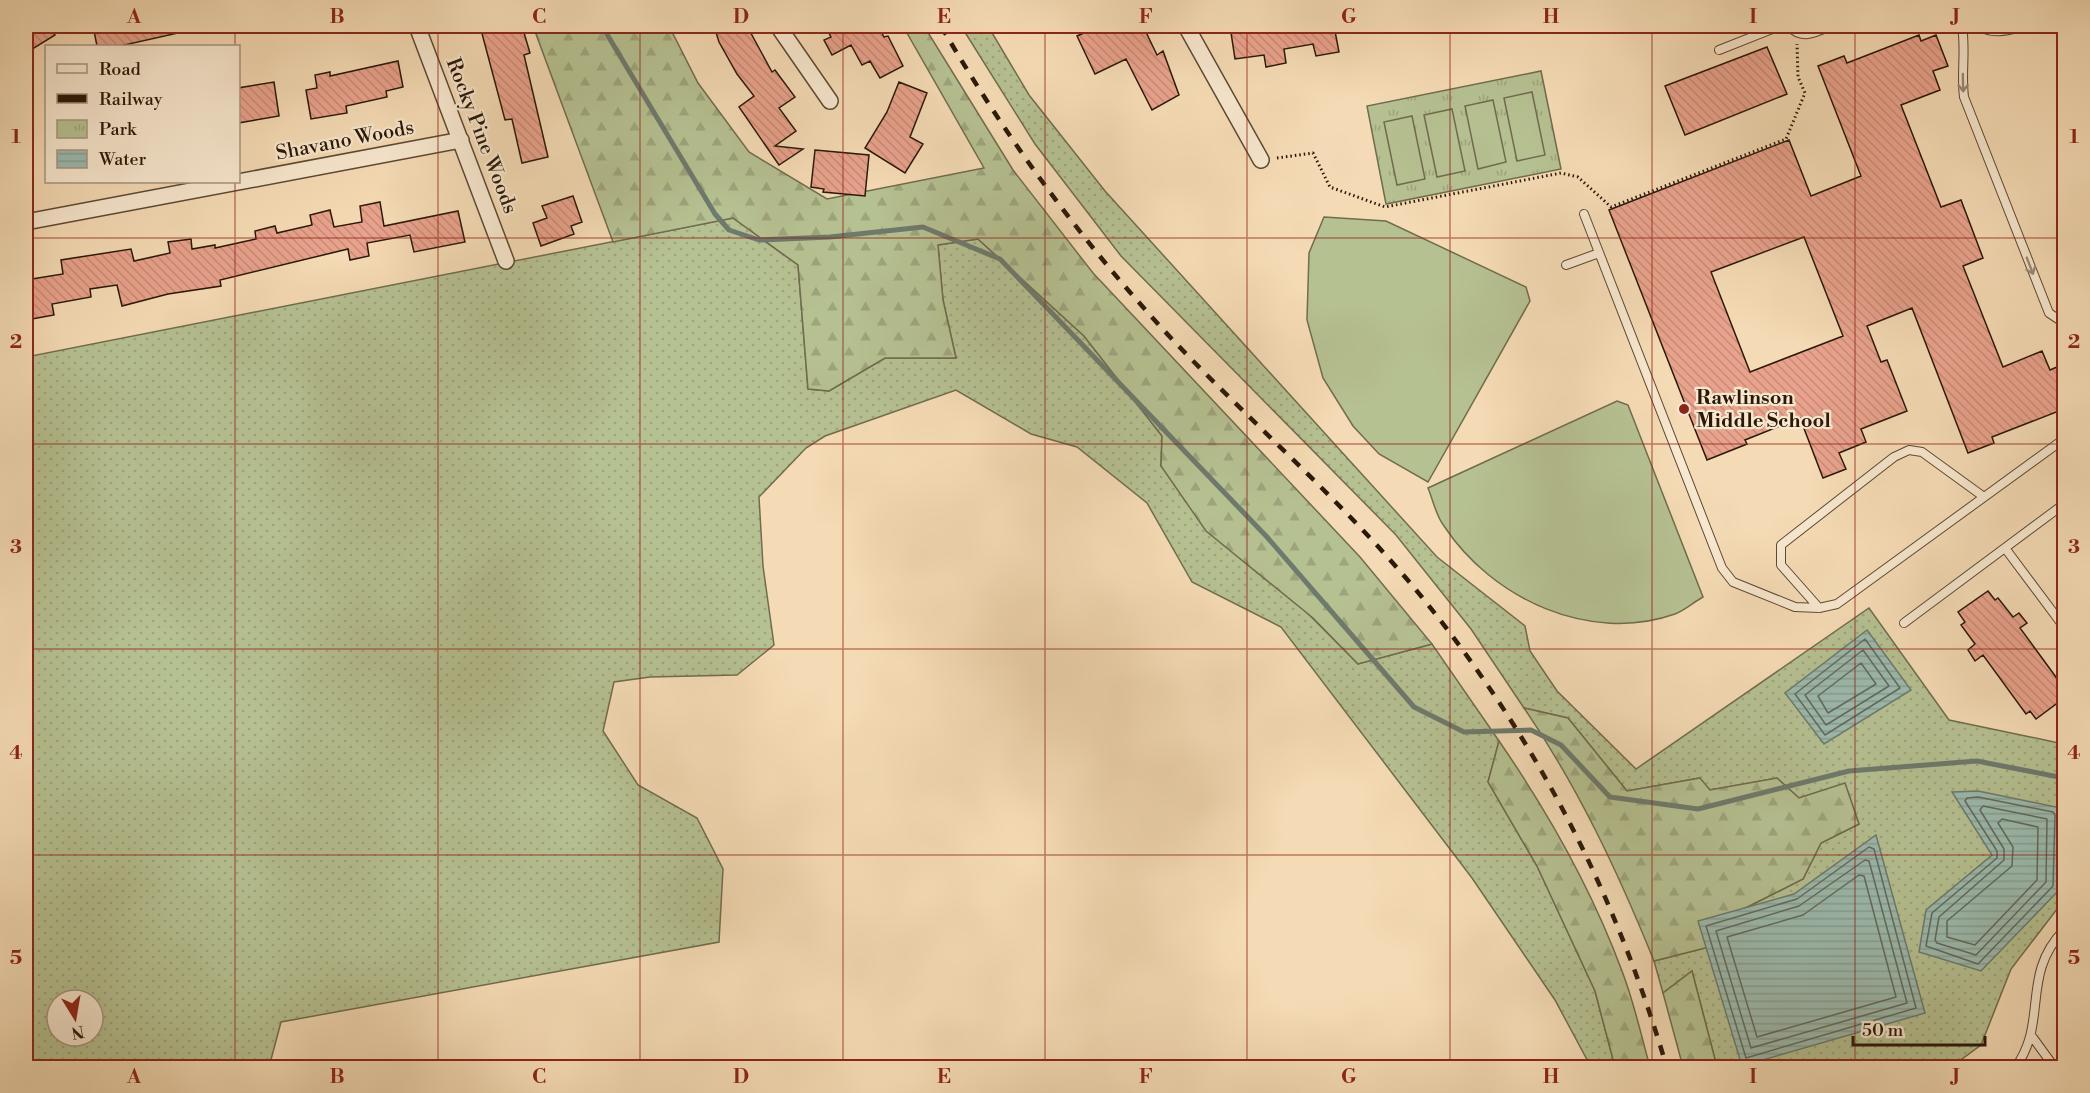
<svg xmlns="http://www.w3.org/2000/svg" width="2090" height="1093" font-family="'Libre Bodoni',serif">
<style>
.grass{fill:url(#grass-dots);stroke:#706c4e;stroke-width:1.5;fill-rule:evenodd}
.forest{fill:url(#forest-firs);stroke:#706c4e;stroke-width:1.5}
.park{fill:url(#park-tufts);stroke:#706c4e;stroke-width:1.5}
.pitch{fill:#b6c192;stroke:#706c4e;stroke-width:1.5}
.water{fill:url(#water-rules);stroke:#6e7a6d;stroke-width:1.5}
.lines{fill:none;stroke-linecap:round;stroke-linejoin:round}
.shore{stroke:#636a5c;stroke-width:1.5}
.stream{stroke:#6e7a6d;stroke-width:5}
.building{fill:url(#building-back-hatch);stroke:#2a1809;stroke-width:1.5;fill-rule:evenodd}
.lane-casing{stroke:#5d4934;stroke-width:10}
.street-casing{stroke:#5d4934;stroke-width:18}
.path{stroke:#2a1809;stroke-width:3;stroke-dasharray:1.5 3;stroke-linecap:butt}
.lane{stroke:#f8e8cf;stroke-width:8}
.street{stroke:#f8e8cf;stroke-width:15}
.rail{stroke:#2a1809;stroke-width:4.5;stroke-dasharray:10 10;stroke-linecap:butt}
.oneway{stroke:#9b8a76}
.grid{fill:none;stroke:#8f2418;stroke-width:1.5;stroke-opacity:0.55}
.poi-dot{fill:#8f2418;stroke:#f8e8cf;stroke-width:2}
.labels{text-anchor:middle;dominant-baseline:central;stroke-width:4.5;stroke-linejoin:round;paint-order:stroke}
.street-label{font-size:20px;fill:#2a1809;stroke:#f8e8cf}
.poi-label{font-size:20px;font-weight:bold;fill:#2a1809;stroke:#f8e8cf;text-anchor:start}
.neatline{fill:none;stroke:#8f2418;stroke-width:2}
.grid-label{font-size:20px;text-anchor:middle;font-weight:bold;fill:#8f2418}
</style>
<defs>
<pattern id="grass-dots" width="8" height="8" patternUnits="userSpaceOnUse" patternTransform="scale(1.5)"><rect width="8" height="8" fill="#b6c192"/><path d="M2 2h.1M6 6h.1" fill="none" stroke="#9da57d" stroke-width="1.8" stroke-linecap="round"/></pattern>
<pattern id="forest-firs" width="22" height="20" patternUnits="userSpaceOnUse" patternTransform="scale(1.5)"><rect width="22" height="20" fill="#b6c192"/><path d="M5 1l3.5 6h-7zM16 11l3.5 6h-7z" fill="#9da57d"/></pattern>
<pattern id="park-tufts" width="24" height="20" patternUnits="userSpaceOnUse" patternTransform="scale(1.5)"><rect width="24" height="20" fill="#b6c192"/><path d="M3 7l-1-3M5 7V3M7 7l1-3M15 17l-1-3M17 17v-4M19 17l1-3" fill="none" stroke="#9da57d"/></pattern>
<pattern id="water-rules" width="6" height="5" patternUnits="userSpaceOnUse" patternTransform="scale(1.5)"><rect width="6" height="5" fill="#9cbbaf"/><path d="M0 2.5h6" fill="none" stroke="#87a095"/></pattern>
<pattern id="building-back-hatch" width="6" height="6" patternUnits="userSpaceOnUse" patternTransform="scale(1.5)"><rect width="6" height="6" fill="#e9a28c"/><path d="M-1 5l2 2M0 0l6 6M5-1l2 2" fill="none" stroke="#c88b77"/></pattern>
</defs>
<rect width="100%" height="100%" fill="#f5dbb5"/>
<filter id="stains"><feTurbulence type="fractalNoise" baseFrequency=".00333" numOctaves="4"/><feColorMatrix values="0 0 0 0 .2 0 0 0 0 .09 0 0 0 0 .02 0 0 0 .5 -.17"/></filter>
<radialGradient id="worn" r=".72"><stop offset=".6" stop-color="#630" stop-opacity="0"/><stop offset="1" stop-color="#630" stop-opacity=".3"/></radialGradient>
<path class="grass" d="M961 26H988L1029 95 1105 191 1437 557 1525 626 1530 651 1557 691 1636 769 1869 608 1949 720 2064 744V900L2011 969 1981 1045 1951 1067H1717L1692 971 1663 993 1654 961 1717 945V923L1803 879 1821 843 1859 824 1845 784 1799 798 1777 778 1710 790 1699 778 1627 791 1568 718 1524 708 1471 629 1396 535 1121 256 1035 144Z
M733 218 798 265 808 389 829 391 885 358H956L943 300 938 245 978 239 1084 336 1162 436 1161 466 1358 664 1432 644 1499 741 1488 782 1537 866 1595 991 1615 1067H1591L1555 1000 1472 878 1281 627 1192 582 1147 503 1077 447 1031 434 956 390 825 436 806 448 759 497 763 566 774 645 737 675 650 677 614 682 603 731 638 785 697 818 723 869 719 942 281 1022 269 1067 26 1068V357ZM57 1000H93V1036H57Z"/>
<path class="forest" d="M533 26H669L698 83 749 152 827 199 984 168 903 26H924L1013 170 1093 273 1360 557 1432 644 1358 664 1313 618 1206 531 1161 466 1162 436 1084 336 978 239 938 245 943 300 956 358H885L829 391 808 389 798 265 733 218 613 242Z
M1524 708 1568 718 1627 791 1700 778 1710 790 1777 778 1799 798 1845 783 1859 824 1821 843 1803 879 1717 922V945L1654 961C1618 872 1578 787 1524 708Z
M1499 741C1548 812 1592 890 1622 971 1634 1002 1641 1035 1650 1067H1615L1595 991 1537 866 1488 782Z
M1692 971 1717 1067H1683L1663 993Z"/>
<path class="park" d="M1541 71 1561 169 1386 204 1367 106Z"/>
<path class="pitch" d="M1532 92 1545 155 1517 161 1504 98Z
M1493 100 1506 162 1478 169 1465 106Z
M1452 109 1465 171 1437 177 1424 115Z
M1412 116 1425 179 1397 185 1384 122Z
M1324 217 1386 221 1526 287 1530 301 1428 482 1379 454 1353 426 1323 378 1307 320 1309 253Z
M1617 401 1628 405 1703 597C1694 602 1685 610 1675 614 1590 644 1492 599 1444 526 1436 516 1433 500 1428 488Z"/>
<path class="water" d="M1867 630 1911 690 1824 744 1785 693Z
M1978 791 2061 808 2060 889 1981 971 1919 952 1926 910 1992 855 1952 792Z
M1876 835 1925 1013 1742 1066 1698 921 1794 894Z"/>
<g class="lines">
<path class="shore" d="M1865 639 1900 688 1825 735 1795 694Z
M1863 650 1889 686 1826 725 1805 695Z
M1861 663 1876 684 1828 713 1818 696Z
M1978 797 2053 812 2055 815 2053 886 1978 964 1926 946 1932 913 1997 858V851L1965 801 1967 798Z
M1983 806 2047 819 2046 882 1976 955 1937 943 1935 940 1939 917 2004 860V849L1980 810Z
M2002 819 2038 827 2037 880 1975 945 1947 937V921L2012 866 2013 847 1998 823Z
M1869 847 1874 849 1916 1008 1746 1058 1706 926 1797 899Z
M1865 860 1869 861 1907 1003 1751 1048 1716 931 1799 906Z
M1859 875 1864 876 1896 997 1757 1037 1727 937 1803 915Z"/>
<path class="stream" d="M602 26 715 214 729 230 759 240 830 237 923 227 1000 259 1267 537 1414 707 1464 732 1531 730 1561 745 1610 797 1698 809 1849 771 1977 761 2064 778"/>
</g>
<path class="building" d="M26 26H49L55 35 26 53Z
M93 26H187V31L120 46H97Z
M480 26H522L530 53 524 55 548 157 522 163 512 119 505 120Z
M714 26H747L772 72 775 70 795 97 779 108 796 131 775 146 803 149 779 165 739 107 754 96 737 74 719 42Z
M825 26H878L884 37 888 36 903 66 880 78 870 61 862 65 851 45 832 55 824 40 831 37Z
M1100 26H1143L1157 55 1163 51 1179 95 1152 110 1126 59 1095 74 1077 36Z
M1230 26H1334L1339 52 1316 56 1313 44 1284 49 1286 63 1266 67 1264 55 1235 59Z
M1919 35 1921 41 1936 35 1948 66 1933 71 1940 90 1901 105 1941 207 1961 200 1983 258 1963 266 2003 367 2042 351 2050 370 2064 364V409L1992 437 1994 443 1968 453 1912 308 1867 326 1881 362 1887 360 1907 411 1861 429 1866 442 1839 453 1846 469 1823 478 1800 418 1745 440 1747 444 1707 460 1609 210 1789 140 1811 196 1861 176 1818 66 1844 56 1847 63ZM1804 237 1843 336 1750 372 1711 272Z
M1767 47 1787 94 1685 135 1665 86Z
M398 61 403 87 386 91 387 97 346 106 347 113 311 119 306 90 317 88 315 75 330 72V76Z
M274 82 279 116 238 123V88Z
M899 82 927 93 910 137 923 144 905 173 865 148 887 112Z
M815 150 869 155 865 196 823 192 824 189 811 187Z
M573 196 582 222 571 226 574 234 541 246 533 223 547 218 542 206Z
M380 202 384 226 458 211 465 242 414 252 410 235 367 243 369 256 350 260 348 249 220 280 221 286 168 294 122 306 117 285 90 289 91 297 52 304 54 315 26 320V280L63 274 61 260 131 249 134 261 170 253 168 242 191 239 192 249 215 245V248L256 239 255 231 275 226 277 233 312 225 310 215 330 210 334 227 362 222 360 206Z
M1988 591 1995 600 1998 598 2013 617 2019 613 2027 623 2020 628 2064 688V698L2036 719 2030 711 2026 714 1983 655 1975 661 1968 650 1975 644 1961 625 1965 622 1958 612Z"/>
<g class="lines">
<defs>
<path id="lane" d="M1789 26C1802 41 1815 32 1831 26
M1962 26C1966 50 1961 73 1964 97L2049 313 2064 323
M1980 26C1993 36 2012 29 2026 26
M1719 50 1780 26
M1584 214 1722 568 1733 582 1795 607 1819 608 1837 604 2064 439
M1566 265 1599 253
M2005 548 2064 627
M1819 608 1781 565V545L1894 457 1909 450 1922 452 1984 497
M1904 623 2064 504
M2031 1035 2055 1068
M2015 1068C2049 1022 2020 975 2064 930"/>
<path id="street" d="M417 26 506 261
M778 26 830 101
M1186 26 1261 160
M26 222 461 140"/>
</defs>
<use href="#lane" class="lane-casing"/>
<use href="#street" class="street-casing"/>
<path class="path" d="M1277 158 1313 153 1330 187 1385 207 1561 173 1578 177 1611 207 1786 139 1805 93 1798 77 1797 44"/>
<use href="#lane" class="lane"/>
<use href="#street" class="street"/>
<path class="rail" d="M941 26C1006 138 1082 242 1170 337 1252 424 1345 503 1421 596 1537 739 1615 892 1667 1068"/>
</g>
<defs><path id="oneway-shaft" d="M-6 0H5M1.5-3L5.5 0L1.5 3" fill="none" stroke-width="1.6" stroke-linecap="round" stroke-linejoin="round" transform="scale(1.5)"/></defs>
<g class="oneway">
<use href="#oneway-shaft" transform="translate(1963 83) rotate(89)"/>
<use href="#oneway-shaft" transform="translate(2030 266) rotate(69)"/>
</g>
<path class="grid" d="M235 26V46M438 26V1068M640 26V1068M843 26V1068M1045 26V1068M1247 26V1068M1450 26V1068M1652 26V1068M1855 26V1068M235 182V1068M26 238H2064M26 444H2064M26 649H2064M26 855H2064"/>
<circle class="poi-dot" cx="1684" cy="409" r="6"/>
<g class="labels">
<g class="street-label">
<text transform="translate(481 136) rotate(69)">Rocky Pine Woods</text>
<text transform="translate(345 141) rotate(-11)">Shavano Woods</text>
</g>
<g class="poi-label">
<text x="1696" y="398">Rawlinson<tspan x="1696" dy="23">Middle School</tspan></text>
</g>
</g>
<rect width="2090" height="1093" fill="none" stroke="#f5dbb5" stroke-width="66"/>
<rect x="45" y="45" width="195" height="138" fill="#f8e8cf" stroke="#a69580" stroke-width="1.5"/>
<rect x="57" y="64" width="30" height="9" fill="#f8e8cf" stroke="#a69580" stroke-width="1.5"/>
<text x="99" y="75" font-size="18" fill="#2a1809">Road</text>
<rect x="57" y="94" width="30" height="9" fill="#2a1809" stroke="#a69580" stroke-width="1.5"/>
<text x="99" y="105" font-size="18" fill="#2a1809">Railway</text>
<rect x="57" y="120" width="30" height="18" fill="url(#park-tufts)" stroke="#a69580" stroke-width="1.5"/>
<text x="99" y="135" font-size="18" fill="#2a1809">Park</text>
<rect x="57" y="150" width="30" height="18" fill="url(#water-rules)" stroke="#a69580" stroke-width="1.5"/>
<text x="99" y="165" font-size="18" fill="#2a1809">Water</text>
<g transform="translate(75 1018) rotate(169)"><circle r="28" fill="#f8e8cf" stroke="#a69580" stroke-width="1.5"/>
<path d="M0-4.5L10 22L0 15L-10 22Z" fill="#8f2418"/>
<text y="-9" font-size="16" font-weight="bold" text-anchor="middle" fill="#2a1809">N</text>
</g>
<path d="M1853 1036v9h132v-9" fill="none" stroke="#2a1809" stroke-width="3"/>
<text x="1862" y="1036" font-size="18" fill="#2a1809" stroke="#f8e8cf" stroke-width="4.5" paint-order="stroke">50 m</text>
<rect x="33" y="33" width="2024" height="1027" class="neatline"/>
<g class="grid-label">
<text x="134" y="23">A</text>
<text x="337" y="23">B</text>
<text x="539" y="23">C</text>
<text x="741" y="23">D</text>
<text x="944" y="23">E</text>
<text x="1146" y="23">F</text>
<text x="1349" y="23">G</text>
<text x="1551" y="23">H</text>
<text x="1753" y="23">I</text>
<text x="1956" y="23">J</text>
<text x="16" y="143">1</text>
<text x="2074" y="143">1</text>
<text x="16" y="348">2</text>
<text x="2074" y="348">2</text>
<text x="16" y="553">3</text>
<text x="2074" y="553">3</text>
<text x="16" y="759">4</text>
<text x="2074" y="759">4</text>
<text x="16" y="964">5</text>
<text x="2074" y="964">5</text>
<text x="134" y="1083">A</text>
<text x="337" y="1083">B</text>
<text x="539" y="1083">C</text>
<text x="741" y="1083">D</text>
<text x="944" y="1083">E</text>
<text x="1146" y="1083">F</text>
<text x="1349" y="1083">G</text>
<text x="1551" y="1083">H</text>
<text x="1753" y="1083">I</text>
<text x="1956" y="1083">J</text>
</g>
<rect width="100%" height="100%" filter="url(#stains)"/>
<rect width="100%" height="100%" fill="url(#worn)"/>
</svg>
